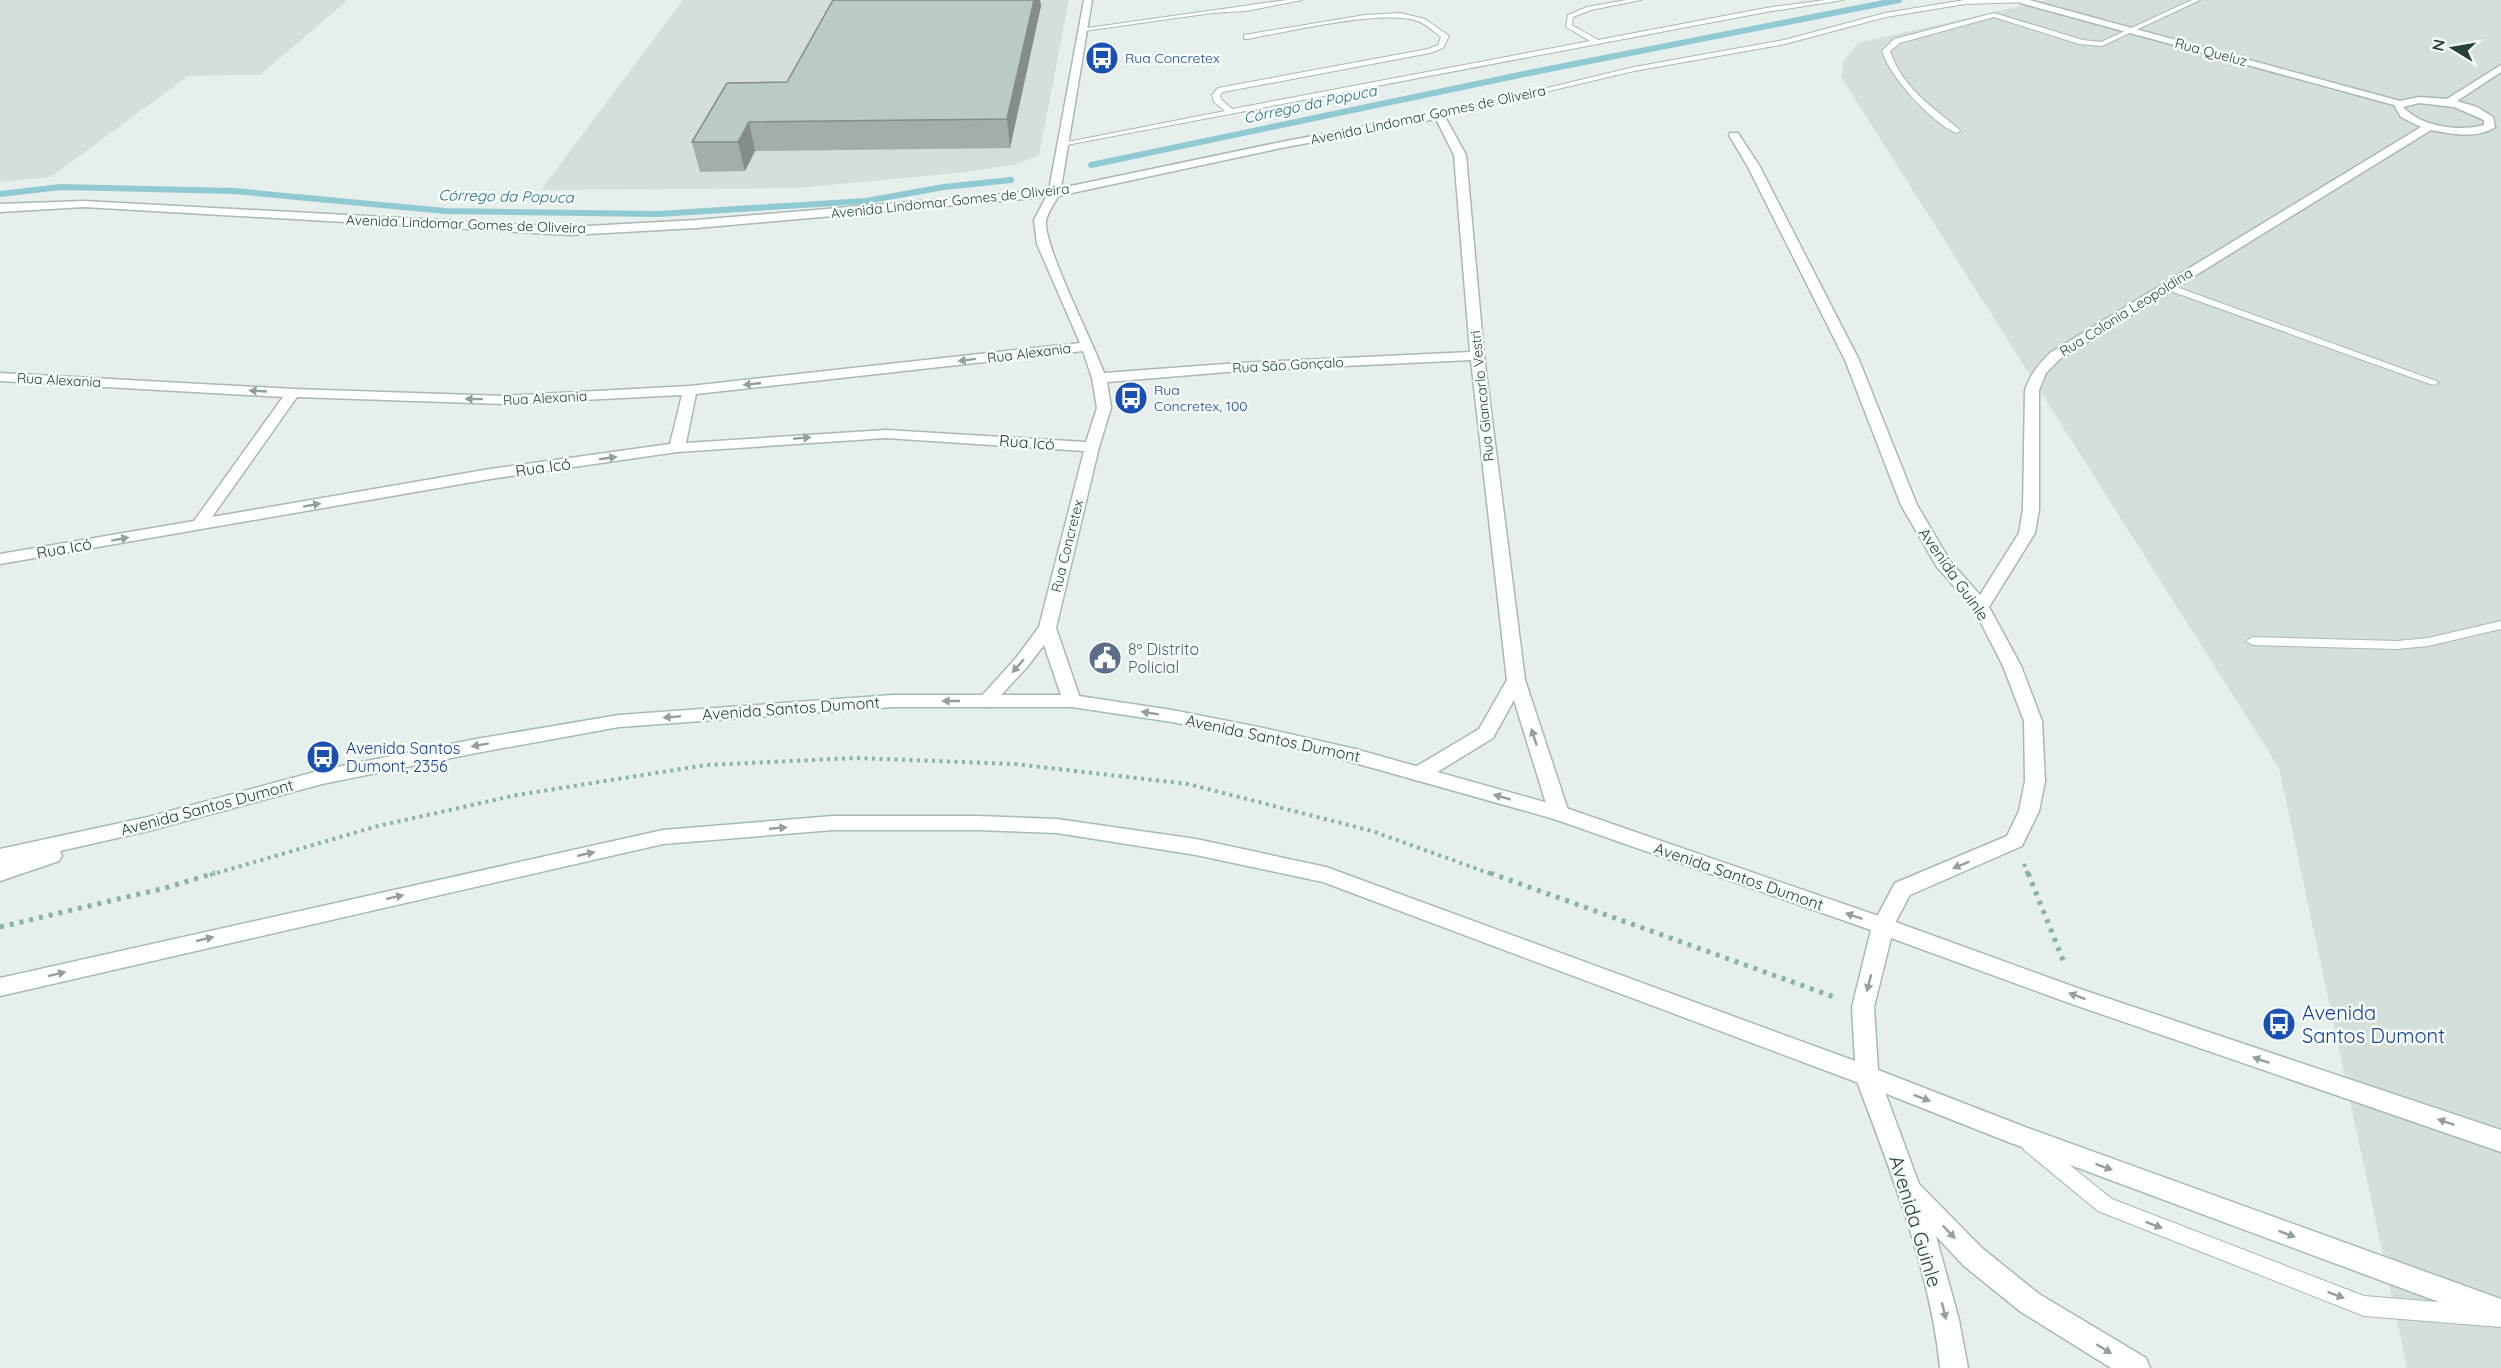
<svg xmlns="http://www.w3.org/2000/svg" width="2501" height="1368" font-family="Quicksand,sans-serif">
<style>
.built{fill:#d4dfda}
.lines{fill:none;stroke-linecap:round;stroke-linejoin:round}
.stream{stroke:#8ec9d4;stroke-width:6}
.service-casing{stroke:#a8b8b2;stroke-width:2}
.minor-casing{stroke:#a8b8b2;stroke-width:3}
.tertiary-casing{stroke:#a8b8b2;stroke-width:3}
.secondary-casing{stroke:#a4bbb3;stroke-width:3}
.path-far1{stroke:#86b3a5;stroke-width:4;stroke-dasharray:3 4.5;stroke-linecap:butt}
.path{stroke:#86b3a5;stroke-width:5;stroke-dasharray:4 6;stroke-linecap:butt}
.service{fill:#fff;fill-rule:evenodd}
.minor{fill:#fff;fill-rule:evenodd}
.tertiary{fill:#fff;fill-rule:evenodd}
.secondary{fill:#fff;fill-rule:evenodd}
.wall{fill:#a1aea9}
.shaded-wall{fill:#838d89}
.building{fill:#bbcac4;stroke:#838d89;stroke-width:1.5}
.oneway{fill:#92a09c}
.labels{text-anchor:middle;dominant-baseline:central;stroke-width:5;stroke-linejoin:round;paint-order:stroke}
.far-street-label{font-size:14px;fill:#24423a;stroke:#f7fbf9}
.far-transit-label{font-size:14px;fill:#164399;stroke:#f7fbf9;text-anchor:start}
.far-water-label{font-size:15px;font-style:italic;fill:#1c6f80;stroke:#f7fbf9}
.street-label{font-size:16px;fill:#24423a;stroke:#f7fbf9}
.service-label{font-size:16px;fill:#4e5e75;stroke:#f7fbf9;text-anchor:start}
.transit-label{font-size:16px;fill:#164399;stroke:#f7fbf9;text-anchor:start}
.near-transit-label{font-size:20px;fill:#164399;stroke:#f7fbf9;text-anchor:start}
.near-street-label{font-size:20px;fill:#24423a;stroke:#f7fbf9}
</style>
<rect width="100%" height="100%" fill="#e6efeb"/>
<path class="built" d="M0 0H348L260 75 188 76 51 177 0 182Z
M683 0H1069L1039 155 1017 164 967 172 799 188 541 190Z
M2047 0H2501V1368H2407L2279 768 1841 77 1843 62 1858 43Z"/>
<g class="lines">
<path class="stream" d="M1091 165 1534 72 1899 0
M0 194 61 187 234 191 445 211 658 214 866 201 944 187 1011 180"/>
<defs>
<path id="service" d="M1287 0H1302L1246 11 1212 13 1084 31 1080 29Z
M1626 0H1641L1591 10 1573 17 1572 25 1598 40 1766 8 1825 0H1843L1766 12 1061 146 1057 144 1225 111 1214 102 1212 95 1218 88 1428 49 1438 45 1441 37C1434 32 1426 24 1418 21 1380 9 1289 32 1247 39H1244V35L1365 15 1400 13 1425 19 1449 36 1443 48 1430 53 1223 92 1220 95 1221 99 1232 109 1590 41 1566 27 1568 15 1587 7Z
M1965 0H2030L2027 2 1965 4 1886 17 1785 44 1634 71 1439 117 1435 115 1634 67 1784 40 1885 13Z
M2192 0H2200L2102 46 2079 44 1994 17 1900 43 1890 51C1901 86 1932 107 1959 129L1960 131 1956 133C1931 122 1890 77 1882 51L1894 39 1994 13 2083 40 2101 42Z
M2165 285H2171L2439 382 2434 385 2430 384 2165 289Z
M2501 621V629L2428 646 2397 649 2253 645 2246 641 2253 637 2397 641 2428 638Z
M2030 1136 2036 1138 2112 1199 2364 1296 2501 1307V1327L2364 1316 2098 1211 2024 1150 2021 1144 2024 1138Z"/>
<path id="minor" d="M1084 0H1092L1061 188 1281 142 1439 112 1444 115 1466 155 1484 356 1525 680 1569 813 1566 818 1559 820 1552 818 1549 813 1514 700 1493 738 1426 779 1419 781 1412 779 1409 774 1412 769 1479 729 1507 680 1471 360 1239 371 1107 382 1111 408 1099 447 1056 628 1081 701 1078 705 1072 707 1066 705 1063 701 1044 645 1028 666 992 705 986 707 980 705 977 701 1016 658 1039 627 1084 451 886 438 677 452 490 479 0 564V554L194 521 283 397 0 381V373L293 389 504 396 690 386 1080 343 1037 244 1034 220 1046 197 696 228 570 235 84 207 0 212V204L84 201 570 227 696 220 1049 190ZM1436 119 1454 155 1470 352 1239 363 1104 373C1093 342 1043 245 1046 221 1047 213 1055 203 1058 196L1281 148ZM1083 351 1092 378 1097 408 1086 442 886 430 686 443 696 394ZM682 395 670 444 490 469 212 517 297 397 504 404Z
M2019 0H2029L2400 101 2419 97 2447 99 2501 65V72L2457 101 2477 107 2493 117 2495 127C2479 139 2450 134 2431 130L2060 359 2046 373 2039 390V509L2035 533 1989 607 2021 666 2042 721 2045 781 2039 811 2022 846 1910 895 1890 932 1883 934 1876 932 1872 926 1895 883 2007 836 2019 811 2025 781 2024 721 2003 666 1974 609 1937 567 1901 505 1845 360 1748 167 1729 135 1730 133H1738L1760 167 1859 360 1917 505 1950 561 1980 595 2019 533 2023 509 2025 390C2030 375 2039 364 2050 353L2421 127 2401 117 2394 105 2020 3ZM2419 103 2454 107 2484 120V125C2460 132 2421 127 2403 107Z"/>
<path id="tertiary" d="M1867 1066 1875 1069 1879 1076 1919 1184 1982 1248 2039 1294 2146 1358 2150 1368H2111L2021 1312 1964 1266 1936 1236 1959 1320 1968 1368H1940C1931 1272 1889 1167 1855 1076L1859 1069Z"/>
<path id="secondary" d="M893 695H1072L1172 710 1268 729 1355 749 1566 808 1890 920 2083 990 2501 1130V1152L2069 1003 1891 938 1874 1007 1878 1070 2025 1127 2501 1299V1325L2011 1143 1859 1083 1323 882 1196 855 1057 833 977 830H833L663 844 0 996V978L663 830 833 816H977L1057 819 1196 839 1326 867 1855 1061 1852 1007 1871 930 1554 819 1355 763 1268 741 1172 722 1072 707H893L619 727 476 753 322 784 148 831 60 851 62 856 59 861 0 881V865L5 864 0 865V849L148 817 322 770 476 739 619 715Z"/>
</defs>
<use href="#service" class="service-casing"/>
<use href="#minor" class="minor-casing"/>
<use href="#tertiary" class="tertiary-casing"/>
<use href="#secondary" class="secondary-casing"/>
<path class="path-far1" d="M2024 864 2028 875
M210 875 378 826 517 795 706 765 856 758 1015 764 1188 784 1372 831 1494 875"/>
<path class="path" d="M1490 873 1837 998
M2028 873 2065 965
M0 927 165 888 215 873"/>
<use href="#service" class="service"/>
<use href="#minor" class="minor"/>
<use href="#tertiary" class="tertiary"/>
<use href="#secondary" class="secondary"/>
</g>
<path class="wall" d="M833 0H1040L1041 6 1010 148 755 151 745 171 700 172 692 142 787 82Z"/>
<path class="shaded-wall" d="M1034 0H1040L1041 6 1010 148 1007 119Z
M749 122 755 151 745 171 738 142Z"/>
<path class="building" d="M833 0H1034L1007 119 749 122 738 142H692L727 83 787 82Z"/>
<defs><path id="oneway-solid" d="M-6-.8H1V-3.2L6.5 0L1 3.2V.8H-6Z" transform="scale(1.5)"/></defs>
<g class="oneway">
<use href="#oneway-solid" transform="translate(967 360) rotate(173)"/>
<use href="#oneway-solid" transform="translate(752 384) rotate(174)"/>
<use href="#oneway-solid" transform="translate(258 391) rotate(-177)"/>
<use href="#oneway-solid" transform="translate(474 399) rotate(-179)"/>
<use href="#oneway-solid" transform="translate(802 438) rotate(-5)"/>
<use href="#oneway-solid" transform="translate(608 458) rotate(-8)"/>
<use href="#oneway-solid" transform="translate(312 505) rotate(-10)"/>
<use href="#oneway-solid" transform="translate(120 539) rotate(-10)"/>
<use href="#oneway-solid" transform="translate(1018 666) rotate(131)"/>
<use href="#oneway-solid" transform="translate(951 701) rotate(180)"/>
<use href="#oneway-solid" transform="translate(1150 713) rotate(-171)"/>
<use href="#oneway-solid" transform="translate(672 717) rotate(175)"/>
<use href="#oneway-solid" transform="translate(1534 737) rotate(-108)"/>
<use href="#oneway-solid" transform="translate(480 745) rotate(170)"/>
<use href="#oneway-solid" transform="translate(1502 797) rotate(-164)"/>
<use href="#oneway-solid" transform="translate(778 828) rotate(-5)"/>
<use href="#oneway-solid" transform="translate(586 854) rotate(-13)"/>
<use href="#oneway-solid" transform="translate(1961 865) rotate(158)"/>
<use href="#oneway-solid" transform="translate(395 897) rotate(-13)"/>
<use href="#oneway-solid" transform="translate(1854 916) rotate(-161)"/>
<use href="#oneway-solid" transform="translate(205 939) rotate(-13)"/>
<use href="#oneway-solid" transform="translate(57 974) rotate(-13)"/>
<use href="#oneway-solid" transform="translate(1869 983) rotate(104)"/>
<use href="#oneway-solid" transform="translate(2077 996) rotate(-160)"/>
<use href="#oneway-solid" transform="translate(2261 1060) rotate(-161)"/>
<use href="#oneway-solid" transform="translate(1922 1098) rotate(21)"/>
<use href="#oneway-solid" transform="translate(2446 1122) rotate(-161)"/>
<use href="#oneway-solid" transform="translate(2104 1167) rotate(20)"/>
<use href="#oneway-solid" transform="translate(2154 1225) rotate(21)"/>
<use href="#oneway-solid" transform="translate(1949 1232) rotate(46)"/>
<use href="#oneway-solid" transform="translate(2287 1234) rotate(20)"/>
<use href="#oneway-solid" transform="translate(2336 1295) rotate(21)"/>
<use href="#oneway-solid" transform="translate(1944 1311) rotate(76)"/>
<use href="#oneway-solid" transform="translate(2104 1349) rotate(32)"/>
</g>
<defs>
<symbol id="bus-disc" viewBox="-11 -11 22 22"><circle r="9.5" fill="#1a4fb4" stroke="#f7fbf9"/><path d="M-5-6H5V4H4V6H2V4H-2V6H-4V4H-5ZM-3.5-4V0h7V-4ZM-3.5 1.2v1.5H-2V1.2ZM2 1.2v1.5H3.5V1.2Z" fill="#fff"/></symbol>
<symbol id="civic-disc" viewBox="-11 -11 22 22"><circle r="9.5" fill="#5c6f8a" stroke="#f7fbf9"/><path d="M-.6-6.5H3V-4.5H.6V-3L4-1V1h2V6H-6V1h2V-1L-.6-3ZM-1.2 2.5V6h2.4V2.5Z" fill="#fff"/></symbol>
</defs>
<g fill-rule="evenodd">
<use href="#bus-disc" x="1083" y="39" width="38" height="38"/>
<use href="#bus-disc" x="1112" y="379" width="38" height="38"/>
<use href="#civic-disc" x="1086" y="639" width="38" height="38"/>
<use href="#bus-disc" x="304" y="738" width="38" height="38"/>
<use href="#bus-disc" x="2260" y="1005" width="38" height="38"/>
</g>
<g class="labels">
<g class="far-street-label">
<text transform="translate(2211 52) rotate(15)">Rua Queluz</text>
<text transform="translate(1428 115) rotate(-12)">Avenida Lindomar Gomes de Oliveira</text>
<text transform="translate(950 201) rotate(-6)">Avenida Lindomar Gomes de Oliveira</text>
<text transform="translate(466 224) rotate(2)">Avenida Lindomar Gomes de Oliveira</text>
<text transform="translate(2126 312) rotate(-32)">Rua Colonia Leopoldina</text>
<text transform="translate(1029 353) rotate(-7)">Rua Alexania</text>
<text transform="translate(1288 365) rotate(-3)">Rua São Gonçalo</text>
<text transform="translate(59 380) rotate(3)">Rua Alexania</text>
<text transform="translate(1482 396) rotate(-96)">Rua Giancarlo Vestri</text>
<text transform="translate(545 398) rotate(-3)">Rua Alexania</text>
<text transform="translate(1067 546) rotate(-76)">Rua Concretex</text>
</g>
<g class="far-transit-label">
<text x="1125" y="58">Rua Concretex</text>
<text x="1154" y="390">Rua<tspan x="1154" dy="16">Concretex, 100</tspan></text>
</g>
<g class="far-water-label">
<text transform="translate(1310 104) rotate(-12)">Córrego da Popuca</text>
<text transform="translate(506 196) rotate(1)">Córrego da Popuca</text>
</g>
<g class="street-label">
<text transform="translate(1027 442) rotate(4)">Rua Icó</text>
<text transform="translate(543 467) rotate(-8)">Rua Icó</text>
<text transform="translate(64 548) rotate(-10)">Rua Icó</text>
<text transform="translate(1954 574) rotate(55)">Avenida Guinle</text>
<text transform="translate(791 708) rotate(-4)">Avenida Santos Dumont</text>
<text transform="translate(1273 738) rotate(12)">Avenida Santos Dumont</text>
<text transform="translate(207 807) rotate(-15)">Avenida Santos Dumont</text>
<text transform="translate(1739 876) rotate(19)">Avenida Santos Dumont</text>
</g>
<g class="service-label">
<text x="1128" y="649">8º Distrito<tspan x="1128" dy="18">Policial</tspan></text>
</g>
<g class="transit-label">
<text x="346" y="748">Avenida Santos<tspan x="346" dy="18">Dumont, 2356</tspan></text>
</g>
<g class="near-transit-label">
<text x="2302" y="1012">Avenida<tspan x="2302" dy="23">Santos Dumont</tspan></text>
</g>
<g class="near-street-label">
<text transform="translate(1916 1221) rotate(73)">Avenida Guinle</text>
</g>
</g>
<g transform="translate(2453 48) rotate(281)" stroke="#f7fbf9" stroke-width="4.5" paint-order="stroke">
<path d="M0-4.5L10 22L0 15L-10 22Z" fill="#24423a"/>
<text y="-9" font-size="16" font-weight="bold" text-anchor="middle" fill="#24423a">N</text>
</g>
</svg>
